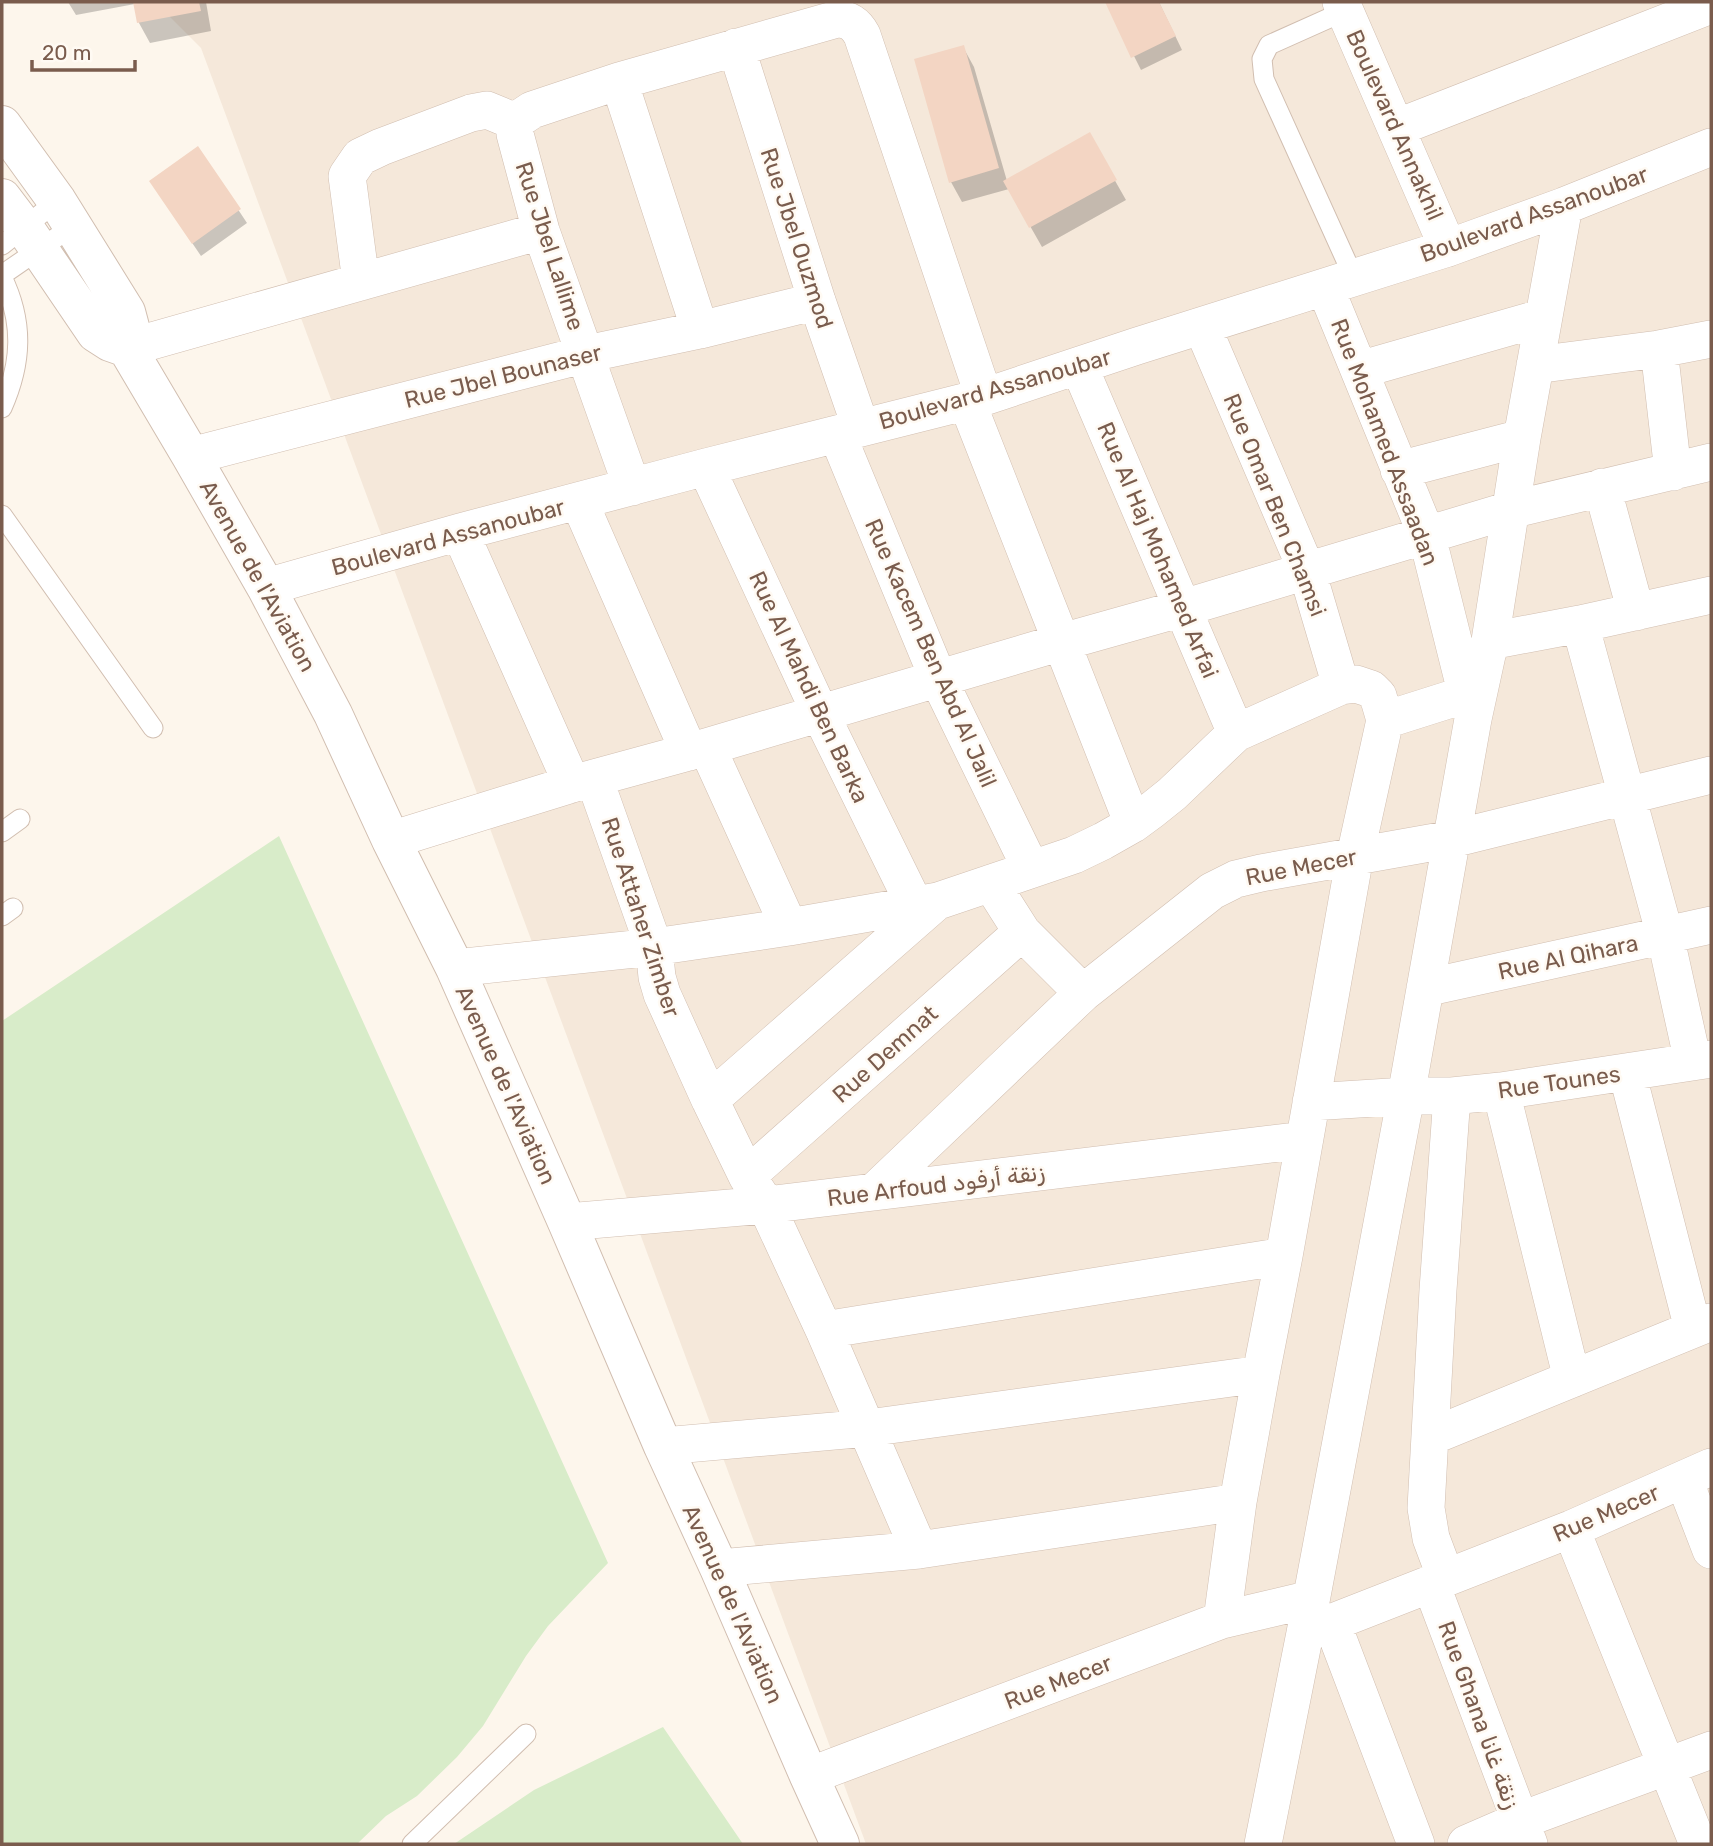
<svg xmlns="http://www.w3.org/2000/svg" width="1713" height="1846" font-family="Rubik,'Noto Sans Arabic',sans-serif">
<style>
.residential{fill:#f5e8da}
.green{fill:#d8ecc9}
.shadow{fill:#0003}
.building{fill:#f3d5c3}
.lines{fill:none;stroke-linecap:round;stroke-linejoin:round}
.service-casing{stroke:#d1beb0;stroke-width:21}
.minor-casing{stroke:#d1beb0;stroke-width:38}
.tertiary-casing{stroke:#d1beb0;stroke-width:40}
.service{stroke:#fff;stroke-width:19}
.minor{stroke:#fff;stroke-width:37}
.tertiary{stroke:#fff;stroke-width:38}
.labels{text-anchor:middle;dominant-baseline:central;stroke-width:5;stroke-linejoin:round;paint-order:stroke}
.street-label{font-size:23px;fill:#7a5c4d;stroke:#fffaf3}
</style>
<rect width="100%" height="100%" fill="#fdf6ec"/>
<path class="residential" d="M155 2H1711V1844H866L201 48Z"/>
<path class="green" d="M279 836 608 1563 548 1626 526 1656 483 1726 457 1757 417 1796 386 1816 357 1844H2V1021Z
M663 1727 743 1844H454L534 1790Z"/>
<path class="shadow" d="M68 2H206L211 31 150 43 139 23 135 4 76 15Z
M1107 2H1159L1182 50 1141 70Z
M963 47 974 67 1007 181 1089 135 1126 200 1042 247 1009 189 962 202 951 182Z
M198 149 247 223 201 256 159 194Z"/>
<path class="building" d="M133 2H199L201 11 137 23Z
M1105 2H1159L1176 36 1131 58Z
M964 45 999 168 949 183 914 59Z
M1090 132 1117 180 1029 228 1003 181Z
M198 146 241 209 192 244 149 181Z"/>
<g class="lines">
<defs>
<path id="service" d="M1345 11 1269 45 1262 59 1264 79 1354 278
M2 245 57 201
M2 275 73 226
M2 277C24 322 22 363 2 408
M2 515 153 728
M2 832 20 819
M2 916 13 908
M412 1844 526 1734"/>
<path id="minor" d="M1341 2 1448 248
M736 47 817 301 861 428
M619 81 700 330
M516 122 520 118 532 110 619 81 837 19C849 19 856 24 862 35L984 397
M516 122 515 134 541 231 632 487
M1396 128 1711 5
M361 282 347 176 360 157 381 147 471 113 487 110 516 122
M1325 287 1427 536 1470 708
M1202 326 1307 571 1341 686
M127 348 541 231
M1659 349 1673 472
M1535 365 1659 349 1711 339
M1079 366 1236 733
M1359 370 1544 317
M967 402 1133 824
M837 434 938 678 1031 869
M191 456 586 354 700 330 817 301
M706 467 820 713 915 906
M1399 470 1522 438
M1602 487 1636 612
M579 501 689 752
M460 532 572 784
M266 587 460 532 706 467 984 397 1137 346 1448 248 1564 206 1711 147
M1580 624 1665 935 1693 1062
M1490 641 1580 624 1711 595
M1385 720 1467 694
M707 747 789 927
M594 778 654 947 657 977 662 994 710 1100 747 1176 766 1205 824 1330 919 1550
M391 840 572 784 689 752 1062 642 1183 608 1510 510 1711 462
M991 883 1022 932 1083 993
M455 968 654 947 789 927 938 901 1074 855 1103 841 1133 824 1152 810 1172 794 1236 733 1341 686 1356 684 1371 689 1378 696 1385 720 1355 856 1284 1256 1261 1374 1238 1502 1222 1620
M1425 988 1711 925
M1627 1072 1693 1329
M1501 1091 1572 1379
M710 1100 936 902
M1311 1102 1406 1096H1452L1501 1091 1711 1059
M747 1176 1022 932
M874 1192 1083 993 1212 891 1236 879 1261 873 1452 839 1711 775
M567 1222 766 1205 1304 1140
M824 1330 1284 1256
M1430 1437 1711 1322
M663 1446 868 1428 1261 1374
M1684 1480 1711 1550
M1571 1529 1698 1844
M719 1568 919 1550 1238 1502
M1446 1578 1431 1538 1426 1508 1438 1290 1452 1096
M1431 1584 1529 1844
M1332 1623 1416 1844
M1305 1633 1571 1529 1711 1467
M809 1776 1222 1620 1311 1599
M1263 1844 1305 1633 1406 1096 1473 719 1490 641 1522 438 1564 206
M1466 1844 1519 1821 1711 1750"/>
<path id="tertiary" d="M2 125 57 201 126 312 130 327 127 348 191 456 266 587 333 714 391 840 455 968 567 1222 663 1446 719 1568 809 1776 840 1844
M2 198 24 227 96 333 110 342 127 348"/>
</defs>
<use href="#service" class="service-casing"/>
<use href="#minor" class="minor-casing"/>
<use href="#tertiary" class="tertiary-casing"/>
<use href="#service" class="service"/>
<use href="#minor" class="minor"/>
<use href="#tertiary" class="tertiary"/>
</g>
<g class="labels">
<g class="street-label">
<text transform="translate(1395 125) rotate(66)">Boulevard Annakhil</text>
<text transform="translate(1534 214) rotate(-20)">Boulevard Assanoubar</text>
<text transform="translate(797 238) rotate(72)">Rue Jbel Ouzmod</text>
<text transform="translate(550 246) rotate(72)">Rue Jbel Lallime</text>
<text transform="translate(503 376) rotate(-14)">Rue Jbel Bounaser</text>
<text transform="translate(995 389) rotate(-16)">Boulevard Assanoubar</text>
<text transform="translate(1385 442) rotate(69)">Rue Mohamed Assaadan</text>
<text transform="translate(1275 505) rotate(68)">Rue Omar Ben Chamsi</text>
<text transform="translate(448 537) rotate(-15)">Boulevard Assanoubar</text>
<text transform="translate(1158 550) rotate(67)">Rue Al Haj Mohamed Arfai</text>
<text transform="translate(258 576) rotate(61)">Avenue de l'Aviation</text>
<text transform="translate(931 653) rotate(66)">Rue Kacem Ben Abd Al Jalil</text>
<text transform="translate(809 687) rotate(65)">Rue Al Mahdi Ben Barka</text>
<text transform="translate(1301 867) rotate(-11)">Rue Mecer</text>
<text transform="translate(641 917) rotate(72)">Rue Attaher Zimber</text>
<text transform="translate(1568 957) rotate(-12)">Rue Al Qihara</text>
<text transform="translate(885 1054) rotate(-42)">Rue Demnat</text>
<text transform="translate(1559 1082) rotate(-8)">Rue Tounes</text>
<text transform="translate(506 1085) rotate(66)">Avenue de l'Aviation</text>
<text transform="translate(936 1185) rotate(-7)">Rue Arfoud زنقة أرفود</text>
<text transform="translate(1606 1513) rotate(-23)">Rue Mecer</text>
<text transform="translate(733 1604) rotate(66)">Avenue de l'Aviation</text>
<text transform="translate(1058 1682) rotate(-21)">Rue Mecer</text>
<text transform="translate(1479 1715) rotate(70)">Rue Ghana زنقة غانا</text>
</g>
</g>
<rect width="1713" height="1846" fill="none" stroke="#7a5c4d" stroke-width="7"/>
<path d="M32 60v10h103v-10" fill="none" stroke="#7a5c4d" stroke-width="3.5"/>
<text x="42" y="60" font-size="21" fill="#7a5c4d" stroke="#fffaf3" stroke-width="5" paint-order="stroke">20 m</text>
</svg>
